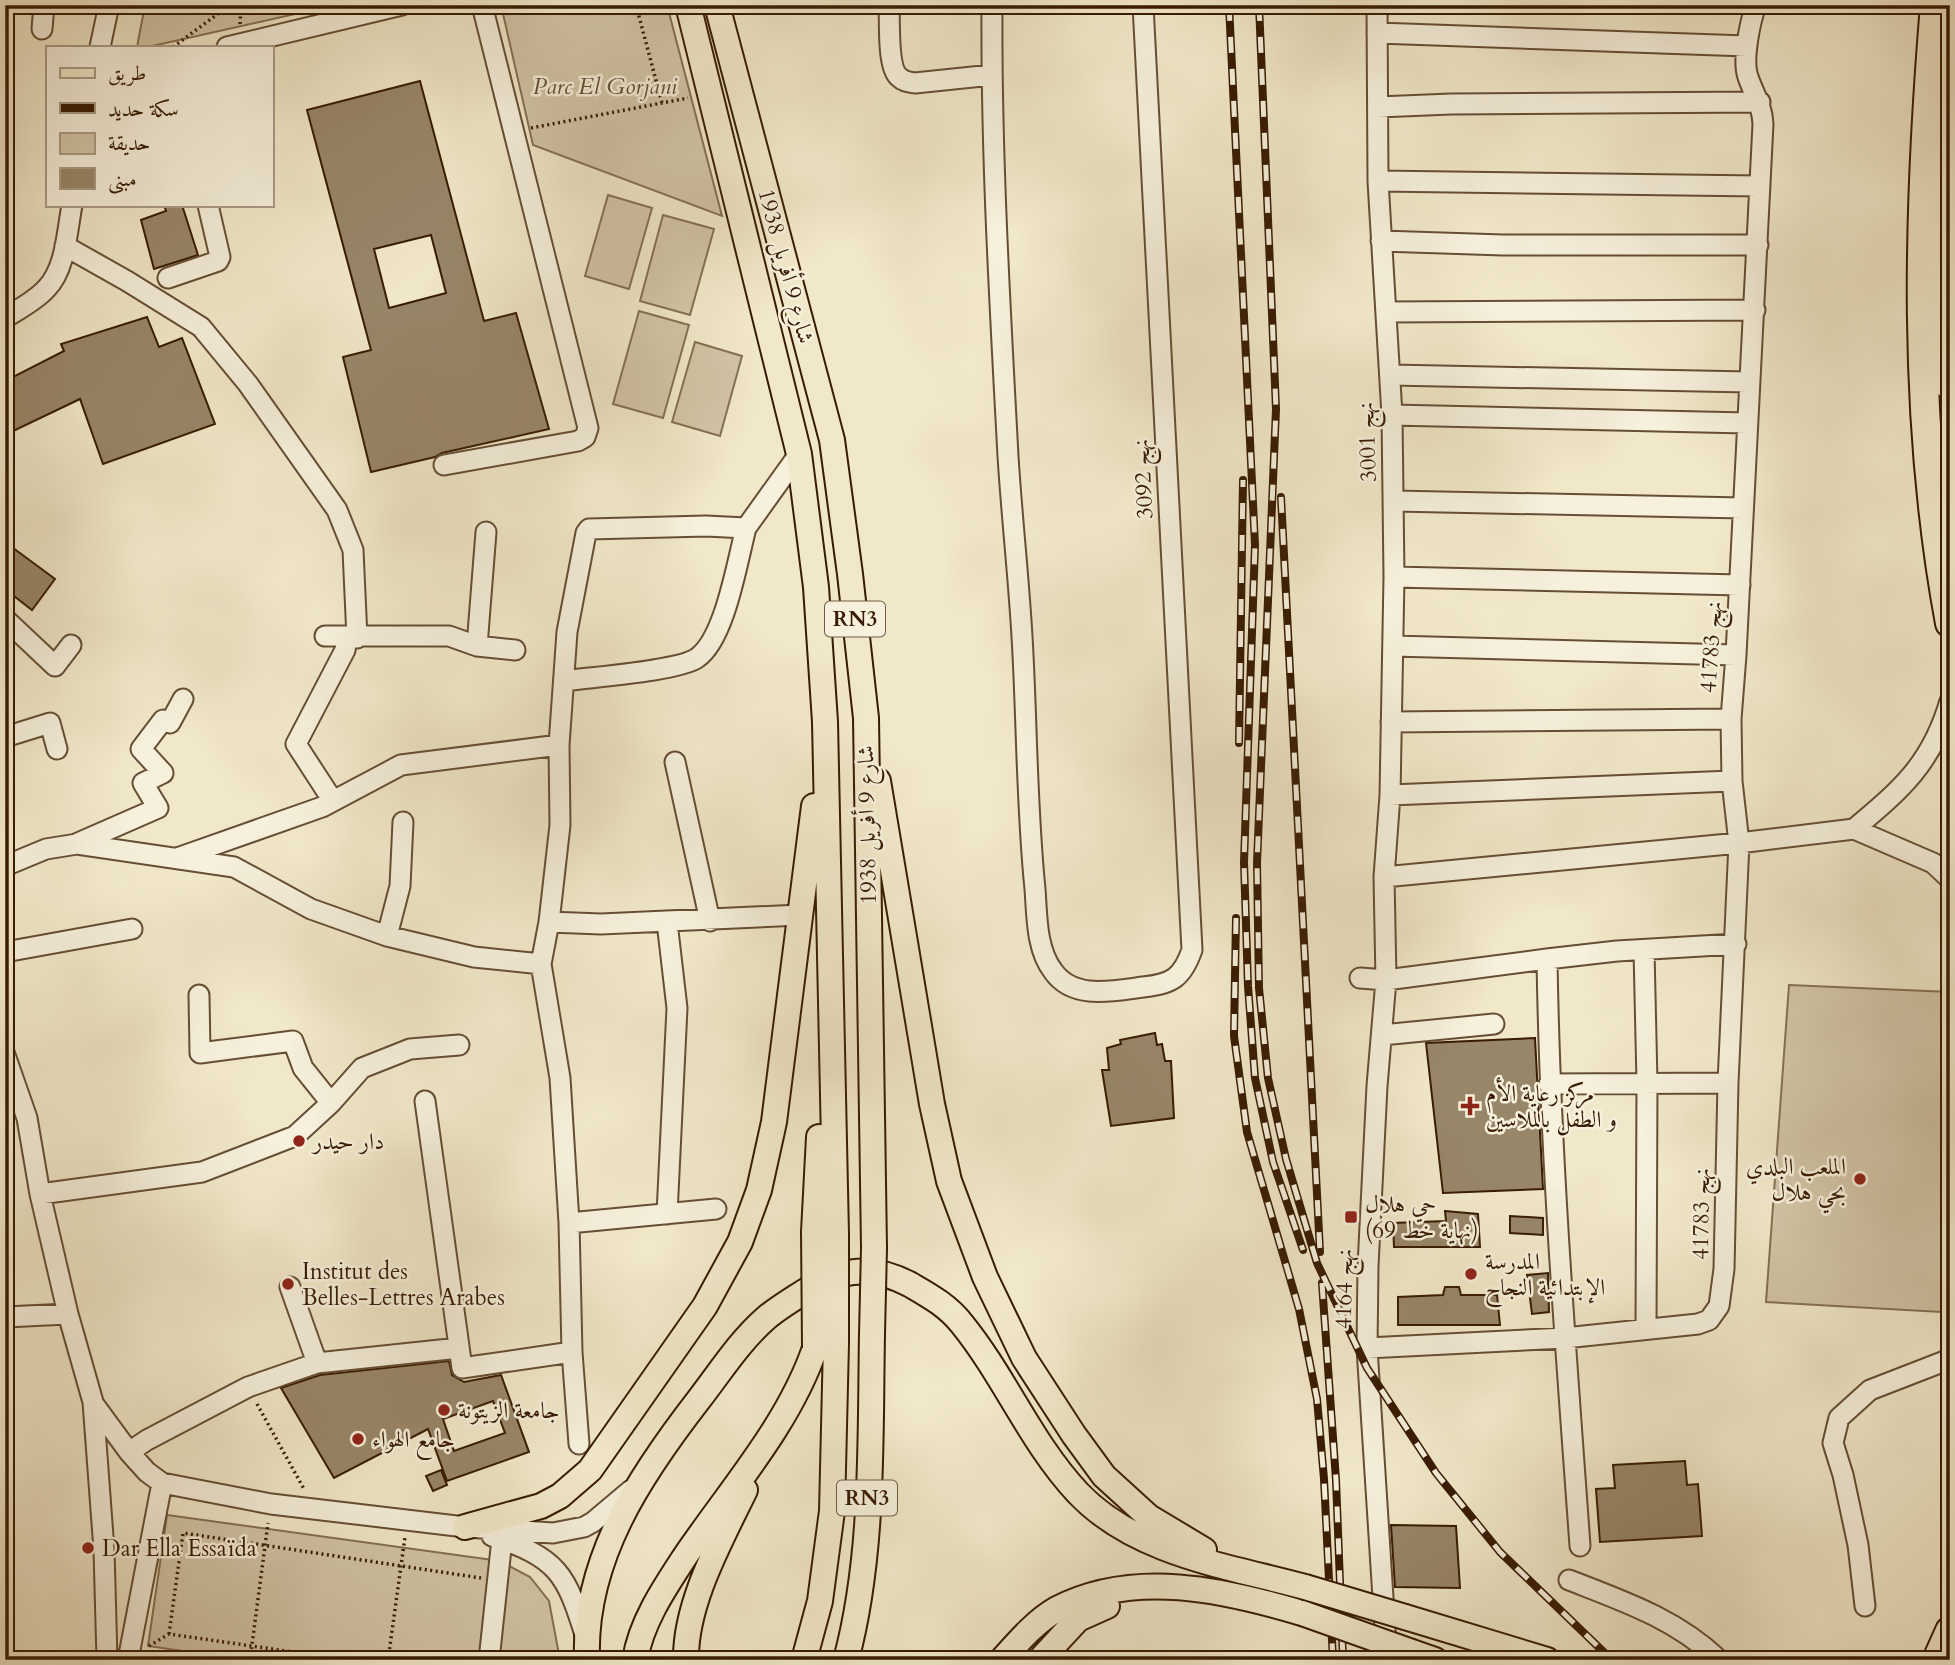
<svg xmlns="http://www.w3.org/2000/svg" width="1955" height="1665" font-family="Cardo,Amiri,serif">
<style>
.green{fill:#d2c5a7;stroke:#857054;stroke-width:2}
.building{fill:#988669;stroke:#381b02;stroke-width:2;fill-rule:evenodd}
.lines{fill:none;stroke-linecap:round;stroke-linejoin:round}
.minor-casing{stroke:#664e34;stroke-width:23}
.major-casing{stroke:#381b02;stroke-width:28}
.highway-casing{stroke:#381b02;stroke-width:32}
.path{stroke:#381b02;stroke-width:3.5;stroke-dasharray:2 3.5;stroke-linecap:butt}
.minor{stroke:#f6f0dc;stroke-width:19}
.major{stroke:#f1e8c9;stroke-width:24}
.highway{stroke:#f1e8c9;stroke-width:28}
.rail-casing{stroke:#381b02;stroke-width:8}
.rail{stroke:#f6f0dc;stroke-width:5;stroke-dasharray:16;stroke-linecap:butt}
.major-bridge-casing{stroke:#381b02;stroke-width:28;stroke-linecap:butt}
.major-bridge{stroke:#f1e8c9;stroke-width:24}
.poi-dot{fill:#8f2418;stroke:#f6f0dc;stroke-width:2.5}
.labels{text-anchor:middle;dominant-baseline:central;stroke-width:5;stroke-linejoin:round;paint-order:stroke}
.shield{fill:#f6f0dc;stroke:#715b43;stroke-width:2}
.shield-label{font-size:21px;font-weight:bold;fill:#381b02}
.park-label{font-size:23px;font-style:italic;fill:#664e34;stroke:#f6f0dc}
.street-label{font-size:23px;fill:#381b02;stroke:#f6f0dc}
.poi-label{font-size:23px;fill:#381b02;stroke:#f6f0dc;text-anchor:start}
</style>
<rect width="100%" height="100%" fill="#f1e8c9"/>
<filter id="stains"><feTurbulence type="fractalNoise" baseFrequency=".00286" numOctaves="4"/><feColorMatrix values="0 0 0 0 .2 0 0 0 0 .09 0 0 0 0 .02 0 0 0 .5 -.17"/></filter>
<radialGradient id="worn" r=".72"><stop offset=".6" stop-color="#630" stop-opacity="0"/><stop offset="1" stop-color="#630" stop-opacity=".3"/></radialGradient>
<path class="green" d="M145 5H335L148 47H137Z
M501 5H667L722 216 533 145Z
M608 195 652 208 629 289 585 276Z
M663 215 714 229 690 315 640 301Z
M639 311 689 325 663 418 613 404Z
M695 342 742 356 720 436 672 422Z
M1789 985 1950 992V1056L1941 1312 1766 1302Z
M167 1515 500 1561 530 1577 549 1601 560 1660H244L148 1646Z"/>
<path class="building" d="M420 81 484 321 516 313 549 429 442 453 435 457 371 472 343 357 371 350 307 110ZM431 235 446 293 389 308 374 249Z
M164 205H182L198 255 154 269 141 220 166 211Z
M147 317 159 347 182 338 215 424 103 464 80 399 5 435V381L64 351 61 344Z
M5 542 55 579 32 610 5 589Z
M1155 1033 1157 1045 1162 1044 1165 1061H1171L1174 1118 1111 1126 1102 1070H1109L1107 1048 1121 1044 1120 1040Z
M1535 1038 1543 1189 1443 1193 1426 1043Z
M1445 1211 1478 1214 1480 1247H1394L1393 1223 1446 1221Z
M1510 1216 1543 1218V1235L1510 1233Z
M1548 1273 1549 1312 1532 1314 1527 1275Z
M1445 1287H1459L1461 1295H1497L1500 1325H1398V1297L1443 1295Z
M449 1361 452 1375 464 1382 501 1375 529 1452 447 1481 428 1429 334 1478 281 1388 320 1375ZM493 1401 505 1433 454 1451 443 1419Z
M1685 1461 1687 1485 1698 1484 1702 1536 1600 1542 1596 1489 1615 1488 1613 1465Z
M441 1470 447 1485 433 1491 426 1476Z
M1391 1525 1456 1526 1460 1588 1395 1587Z"/>
<g class="lines">
<defs>
<path id="minor" d="M889 5C890 22 887 67 899 77 904 82 909 82 915 83L992 75
M992 5C991 155 1000 306 1008 456 1012 522 1020 588 1023 655 1027 733 1027 811 1035 889 1037 915 1036 949 1053 971 1073 1000 1112 991 1143 987 1172 984 1182 978 1192 950L1143 5
M1377 5 1378 181 1392 415 1394 577 1390 795 1384 877 1386 980 1377 1086 1368 1266 1367 1348 1387 1660
M42 29 44 5
M1377 33 1747 46
M100 47 109 5
M227 47 402 5
M1378 107 1451 104 1760 102
M1378 181 1760 186
M1381 241 1503 245H1758
M65 246 127 281 201 327 248 384 337 510 353 550 357 638
M168 278 218 261 220 257 208 205
M1386 312 1755 310
M5 318C19 309 35 301 46 289 66 269 67 231 72 205
M1390 375 1749 382
M1392 415 1747 423
M444 465 578 441 585 437 588 428 482 5
M1394 501 1743 508
M1394 577 1740 585
M5 619 55 666 71 645
M325 636H449L477 646 515 650
M477 646 486 532
M1393 646 1736 655
M564 681C591 677 679 671 697 658 725 639 737 562 746 528
M1391 722 1731 719
M5 737 50 723 57 749
M675 762 710 921
M1390 795 1732 781
M333 801 296 744 345 650 347 638
M1854 829C1902 789 1932 763 1950 701
M78 843 158 808 143 783 163 773 141 749 163 720 170 723 183 699
M180 857 322 807 401 765 559 745
M5 866 46 849 77 844 234 867 311 909 387 936 474 957 541 964
M1384 877 1739 843 1854 829 1933 863 1950 879
M549 922 560 825 559 745 567 632 586 533 589 529 706 526 746 528 799 454
M667 922 677 1008 667 1214
M387 936 400 886 403 822
M1644 950 1647 1083 1646 1329
M5 952 132 929
M1547 959C1550 1155 1566 1350 1580 1546
M1360 978 1386 980 1547 959 1617 951 1736 944
M199 995 200 1053 293 1041 303 1068 331 1103
M1382 1035 1494 1024
M5 1055 27 1118 40 1194 68 1314 93 1402 104 1550 107 1660
M1549 1084 1728 1083
M425 1101 462 1368 572 1352
M40 1194 202 1172 295 1136 331 1103 362 1068 410 1049 459 1045
M569 1223 716 1209
M290 1287 317 1363
M5 1317 68 1314
M1367 1348 1565 1338 1698 1324 1709 1320 1719 1306 1724 1269 1728 1083 1739 843 1732 781 1731 719 1736 655 1763 124C1762 104 1754 95 1748 77 1742 60 1750 22 1756 5
M93 1403 129 1452 147 1472 162 1483 271 1504 465 1527 553 1533 584 1527 593 1522 631 1490
M579 1444 572 1352 569 1223 560 1078 541 964 549 922 601 924 800 915
M129 1452 147 1440 248 1387 317 1363 459 1348
M492 1536C558 1558 566 1573 586 1638
M1569 1580C1623 1601 1676 1619 1719 1660
M1865 1606 1858 1545 1843 1475 1833 1443 1839 1418 1870 1390 1950 1359
M128 1660 162 1483
M489 1660 502 1539"/>
<path id="major" d="M688 5 799 454 816 587 825 722 836 1235
M717 5 832 440 850 574 866 718 874 1248
M878 781 932 1104 949 1181 985 1277 1024 1358 1074 1435 1104 1476 1149 1517 1204 1550
M814 1232 819 1137
M465 1527 541 1506 560 1496 590 1470 705 1306 740 1242 759 1190 774 1122 814 806
M1405 1617 1547 1660
M1412 1652 1435 1660
M587 1660C583 1559 641 1474 700 1398 720 1372 740 1341 765 1319 774 1311 785 1304 796 1297 836 1271 867 1261 911 1285 930 1296 948 1306 962 1324 1005 1377 1031 1443 1078 1493 1136 1554 1228 1566 1305 1587
M635 1660C641 1622 665 1587 686 1555 731 1489 789 1424 815 1348
M686 1660C685 1603 721 1540 745 1490
M804 1660 820 1601 832 1511 836 1343
M846 1660C874 1555 870 1442 872 1334
M1002 1660C1018 1642 1036 1621 1057 1609 1134 1569 1224 1590 1302 1613
M1040 1660 1078 1619 1107 1606"/>
<path id="highway" d="M1935 5C1918 211 1912 418 1950 623
M1950 127 1944 210 1950 386
M1937 1660 1950 1631"/>
</defs>
<use href="#minor" class="minor-casing"/>
<use href="#major" class="major-casing"/>
<use href="#highway" class="highway-casing"/>
<path class="path" d="M636 5 662 103
M240 24 241 5
M173 47 230 5
M531 128 688 98
M257 1404 304 1489
M169 1634 183 1533 481 1578
M149 1646 169 1634 348 1660
M250 1660 268 1523
M388 1660 405 1537"/>
<use href="#minor" class="minor"/>
<use href="#major" class="major"/>
<use href="#highway" class="highway"/>
<defs>
<path id="rail" d="M1229 5 1255 545 1244 862 1248 986 1255 1078 1273 1162 1303 1250
M1259 5 1276 409 1257 863 1259 988 1268 1078 1286 1159 1317 1263 1367 1368 1436 1473 1500 1552 1612 1660
M1281 497 1320 1252
M1239 743 1243 480
M1236 918 1234 1036 1247 1132 1299 1309 1317 1399 1324 1479 1333 1660
M1322 1283 1336 1480 1343 1660"/>
</defs>
<use href="#rail" class="rail-casing"/>
<use href="#rail" class="rail"/>
<defs>
<path id="major-bridge" d="M814 1232 815 1348
M872 1334 874 1248
M836 1343V1235
M1305 1587 1405 1617
M1302 1613 1412 1652"/>
</defs>
<use href="#major-bridge" class="major-bridge-casing"/>
<use href="#major-bridge" class="major-bridge"/>
</g>
<g class="poi-dot">
<path d="M1466.5 1095.5h7v7h7v7h-7v7h-7v-7h-7v-7h7z"/>
<circle cx="299" cy="1141" r="7"/>
<circle cx="1860" cy="1179" r="7"/>
<rect x="1344" y="1210" width="14" height="14" rx="3.5"/>
<circle cx="1471" cy="1274" r="7"/>
<circle cx="288" cy="1284" r="7"/>
<circle cx="444" cy="1410" r="7"/>
<circle cx="358" cy="1439" r="7"/>
<circle cx="88" cy="1548" r="7"/>
</g>
<g class="labels">
<g class="shield">
<rect x="825" y="601.5" width="60" height="35" rx="5"/>
<rect x="837" y="1480.5" width="60" height="35" rx="5"/>
</g>
<g class="shield-label">
<text x="855" y="619">RN3</text>
<text x="867" y="1498">RN3</text>
</g>
<g class="park-label">
<text x="605" y="86">Parc El Gorjani</text>
</g>
<g class="street-label">
<text transform="translate(786 266) rotate(75)">شارع 9 أفريل 1938</text>
<text transform="translate(1367 442) rotate(-92)">نهج 3001</text>
<text transform="translate(1143 479) rotate(-93)">نهج 3092</text>
<text transform="translate(1711 647) rotate(-86)">نهج 41783</text>
<text transform="translate(867 825) rotate(-91)">شارع 9 أفريل 1938</text>
<text transform="translate(1701 1214) rotate(-89)">نهج 41783</text>
<text transform="translate(1344 1289) rotate(-89)">نهج 4164</text>
</g>
<g class="poi-label">
<text x="1486" y="1093">مركز رعاية الأم<tspan x="1486" dy="26">و الطفل بالملاسين</tspan></text>
<text x="313" y="1141">دار حيدر</text>
<text x="1846" y="1166" text-anchor="end">الملعب البلدي<tspan x="1846" dy="26">بحي هلال</tspan></text>
<text x="1365" y="1204">حي هلال<tspan x="1365" dy="26">(نهاية خط 69)</tspan></text>
<text x="1485" y="1261">المدرسة<tspan x="1485" dy="26">الإبتدائية النجاح</tspan></text>
<text x="302" y="1271">Institut des<tspan x="302" dy="26">Belles-Lettres Arabes</tspan></text>
<text x="458" y="1410">جامعة الزيتونة</text>
<text x="372" y="1439">جامع الهواء</text>
<text x="102" y="1548">Dar Ella Essaïda</text>
</g>
</g>
<rect width="1955" height="1665" fill="none" stroke="#f1e8c9" stroke-width="28"/>
<rect x="7" y="7" width="1941" height="1651" fill="none" stroke="#381b02" stroke-width="3.5"/>
<rect x="14" y="14" width="1927" height="1637" fill="none" stroke="#381b02" stroke-width="2"/>
<rect x="46" y="46" width="228" height="161" fill="#f6f0dc" stroke="#aa9b85" stroke-width="2"/>
<rect x="60" y="68" width="35" height="10" fill="#f1e8c9" stroke="#aa9b85" stroke-width="2"/>
<text x="108" y="80" font-size="21" fill="#381b02">طريق</text>
<rect x="60" y="103" width="35" height="10" fill="#381b02" stroke="#aa9b85" stroke-width="2"/>
<text x="108" y="116" font-size="21" fill="#381b02">سكة حديد</text>
<rect x="60" y="133" width="35" height="21" fill="#d2c5a7" stroke="#aa9b85" stroke-width="2"/>
<text x="108" y="150" font-size="21" fill="#381b02">حديقة</text>
<rect x="60" y="168" width="35" height="21" fill="#988669" stroke="#aa9b85" stroke-width="2"/>
<text x="108" y="186" font-size="21" fill="#381b02">مبنى</text>
<rect width="100%" height="100%" filter="url(#stains)"/>
<rect width="100%" height="100%" fill="url(#worn)"/>
</svg>
